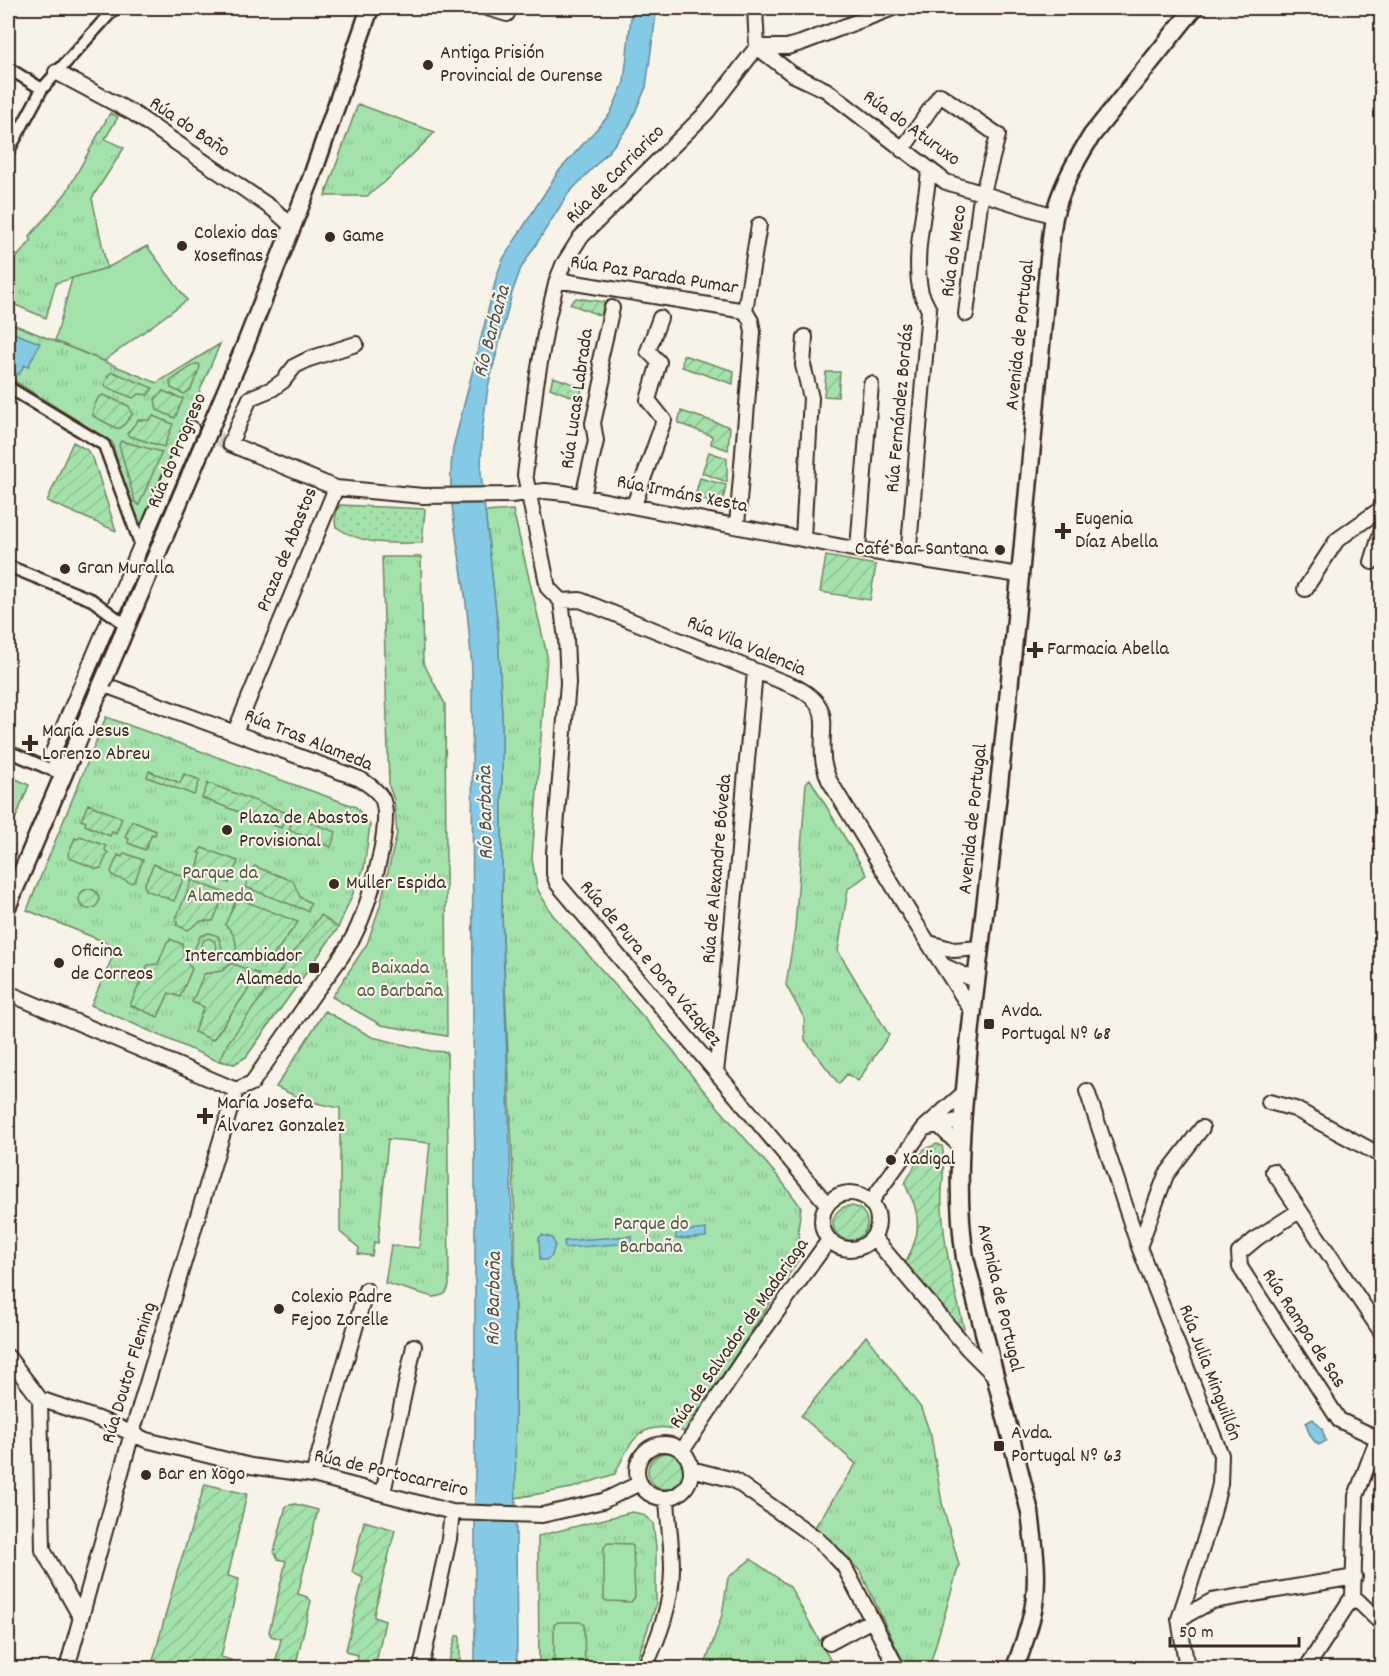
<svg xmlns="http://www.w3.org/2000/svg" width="1389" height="1676" font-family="Dekko,sans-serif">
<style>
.grass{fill:url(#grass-dots);stroke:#6f8664;stroke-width:1.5}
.park{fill:url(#park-tufts);stroke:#6f8664;stroke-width:1.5}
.garden{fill:url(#garden-furrows);stroke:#6f8664;stroke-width:1.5;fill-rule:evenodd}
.pitch{fill:#a3e2ab;stroke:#6f8664;stroke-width:1.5}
.water{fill:#84cae5;stroke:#678a95;stroke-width:1.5}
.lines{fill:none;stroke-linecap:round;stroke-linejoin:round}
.minor-tunnel{stroke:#d1cbc0;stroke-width:14;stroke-dasharray:14 7;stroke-linecap:butt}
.pedestrian-casing{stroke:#3b2a1e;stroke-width:15}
.minor-casing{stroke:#3b2a1e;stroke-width:18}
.tertiary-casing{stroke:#3b2a1e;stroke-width:21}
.pedestrian{stroke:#f7f3e8;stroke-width:10}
.minor{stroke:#f7f3e8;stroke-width:14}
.tertiary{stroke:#f7f3e8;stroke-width:16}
.pedestrian-bridge-casing{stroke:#3b2a1e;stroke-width:15;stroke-linecap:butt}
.tertiary-bridge-casing{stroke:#3b2a1e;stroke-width:21;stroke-linecap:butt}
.pedestrian-bridge{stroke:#f7f3e8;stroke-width:10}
.tertiary-bridge{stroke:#f7f3e8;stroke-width:16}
.poi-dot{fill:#3b2a1e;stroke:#f7f3e8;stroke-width:2}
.labels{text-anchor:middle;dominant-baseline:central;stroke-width:4.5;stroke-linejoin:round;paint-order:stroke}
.poi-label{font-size:20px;fill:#3b2a1e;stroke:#f7f3e8;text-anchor:start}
.street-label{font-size:20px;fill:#3b2a1e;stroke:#f7f3e8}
.park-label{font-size:20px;fill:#555841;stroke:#f7f3e8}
.water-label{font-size:21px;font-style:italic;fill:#4d5250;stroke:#f7f3e8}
</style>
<defs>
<pattern id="grass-dots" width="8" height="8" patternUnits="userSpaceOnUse" patternTransform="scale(1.5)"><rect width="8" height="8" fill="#a3e2ab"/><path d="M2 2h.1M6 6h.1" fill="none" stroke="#8dc293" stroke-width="1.8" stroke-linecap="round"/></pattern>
<pattern id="park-tufts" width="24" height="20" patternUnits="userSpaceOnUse" patternTransform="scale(1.5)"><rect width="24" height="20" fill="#a3e2ab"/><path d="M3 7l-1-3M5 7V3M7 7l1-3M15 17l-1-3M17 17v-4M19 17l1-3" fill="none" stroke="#8dc293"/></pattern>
<pattern id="garden-furrows" width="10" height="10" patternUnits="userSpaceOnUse" patternTransform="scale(1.5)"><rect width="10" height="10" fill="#a3e2ab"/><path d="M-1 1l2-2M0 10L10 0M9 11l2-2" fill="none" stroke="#8dc293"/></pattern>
</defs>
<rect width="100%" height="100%" fill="#f7f3e8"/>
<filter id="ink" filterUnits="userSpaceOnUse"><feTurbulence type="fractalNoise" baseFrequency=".0167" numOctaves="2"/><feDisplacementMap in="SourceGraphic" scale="12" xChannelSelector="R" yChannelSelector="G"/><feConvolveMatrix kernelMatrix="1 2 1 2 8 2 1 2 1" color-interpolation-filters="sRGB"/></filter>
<g filter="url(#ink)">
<path class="grass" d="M340 505 425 509 422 543C390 543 364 546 336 527 334 518 335 512 340 505Z
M456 1636H459L460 1638V1668H447Z"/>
<path class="park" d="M358 104 435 132 385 182 367 196H325Z
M110 113 118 117 105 139 124 148 92 198 107 268 56 283 46 318 8 302V267L31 241 30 236 66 193Z
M8 322 157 383 220 344 138 534 112 442 8 377Z
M513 510 547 655 532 859 537 888 552 914 671 1048 699 1085 780 1179 801 1207 798 1230 803 1253 685 1432C642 1417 631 1439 615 1474L572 1488 515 1498V1223L502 914V718L498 630 485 512Z
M382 557H421L423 662 445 704 447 1036 381 1025 332 997 367 944 380 906 397 833 394 800 389 786Z
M106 717 356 807 370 825 364 868 338 928 246 1057 234 1064 215 1060 91 1005 117 947 27 910Z
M8 775 29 785 8 837Z
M810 779 867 875 848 889 838 951 889 1035 858 1081 847 1074 839 1084 805 1040 804 1018 786 985 795 929 806 783Z
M325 1011 372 1037 431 1051 447 1052 449 1285C447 1295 442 1296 433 1297L385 1283 391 1245 419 1248 430 1143 388 1139 378 1243 374 1242 372 1256 358 1254 359 1248 340 1232V1108L306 1101 276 1087Z
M866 1336 921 1408 931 1436 942 1503 959 1565 929 1668H906L860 1571 815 1527 856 1464 801 1416Z
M632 1512 642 1514 653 1523 656 1547V1605L634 1668H539L538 1536Z
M751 1559 790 1587 833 1665 828 1668H704L722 1615 728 1578Z"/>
<path class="garden" d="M576 298 604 302 601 316 570 304Z
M683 355 734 371 733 384 682 367Z
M195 364H199L200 367 191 389 184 394 171 388 170 381Z
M113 372 153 388 148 395 139 394 133 398 106 387 105 383 109 374Z
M826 372H840L838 397 824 396Z
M553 377 582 387 580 400 550 388Z
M163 391 183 399 175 418 157 410 155 399Z
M103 395 129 406 132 415 121 428H116L93 416V409L98 398Z
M681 411 730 427 728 450 711 444 712 436 678 423Z
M153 416 173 424 164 447 129 436 127 434 138 420H149Z
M121 441 162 452 139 505 135 502 119 445Z
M73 442 87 450 93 458 116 531 47 501Z
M709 452 727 458V482L702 473Z
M700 478 726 485 723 501 719 503 694 499Z
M826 556 876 565 870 600 820 592Z
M149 771 180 783 184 774 200 780 194 795 147 777Z
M208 783 287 813 281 828 202 798Z
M88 804 122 818 116 834 112 832 110 836 85 825 86 822 81 820Z
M294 816 336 832 331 847 289 830Z
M132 821 156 831 155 835 152 834 145 850 128 843 129 839 125 837Z
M80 836 106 846 105 850 108 853 101 868 97 869 69 858 68 854 75 838 78 839Z
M202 848 238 861 229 883 197 870 201 854 198 853Z
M124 853 143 860 135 881 131 883 113 876 111 871 118 855 122 857Z
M154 864 184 877 174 901 146 890 144 885Z
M254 866 293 881 300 897 311 903 308 911 245 887Z
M192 880 225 893 213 921H201L188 930 176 925 178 922 175 921Z
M79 899a10 10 0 1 1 20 0a10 10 0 1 1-20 0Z
M237 898 298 922 267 964 236 951C237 941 234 932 225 925Z
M321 915 338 928 246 1057 234 1064 220 1061 227 1044Z
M209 933 218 936 222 948 219 955 208 960 199 957 195 948 200 936ZM209 938 214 941 217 947 215 952 208 955 203 953 201 945 204 940Z
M170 939 182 944 184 959 192 969 180 997 169 993 158 1017 130 1005 148 965 158 964 167 942H169Z
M231 963 259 974 213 1040 194 1032 204 1007 192 1002 204 974 222 971Z
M937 1144 942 1146C947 1165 940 1187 942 1207 944 1249 954 1287 964 1328L961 1331 905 1264C915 1244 922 1227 914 1204 911 1197 907 1190 905 1183L924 1149Z
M833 1223a17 17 0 1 1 34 0a17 17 0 1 1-34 0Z
M648 1471a18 18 0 1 1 36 0a18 18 0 1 1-36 0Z
M205 1484 247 1494 228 1576 239 1579 221 1657 231 1660 229 1668H151L177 1573Z
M295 1504 318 1510 298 1594 307 1597 311 1601 295 1668H274L281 1639 271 1636 269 1632 286 1561 278 1559 274 1552 286 1506Z
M364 1521 395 1530 374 1614V1617L385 1621 375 1668H356L358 1655 349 1653 346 1650 363 1578 352 1572Z"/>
<path class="pitch" d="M147 246 187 300 104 361 55 341 72 278 107 268Z
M608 1543 631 1544 633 1546 635 1597 631 1602 607 1601 604 1599V1547Z
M558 1622H581L584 1625 585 1668H554V1625Z"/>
<path class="water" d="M632 8H657L646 87 629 126 610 150 568 194 521 268 512 293 488 387 482 431 481 473 498 630 502 718V914L514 1274 517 1668H475V1167L473 1027 472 670C470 640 468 611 463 582 457 536 446 494 453 448L497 275 503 259 558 172 610 114 624 82Z
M8 331 40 343 28 367 24 365 19 375 8 368Z
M706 1229V1237L676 1239V1232Z
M542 1235 552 1238 555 1244 552 1256 546 1260H540L539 1238Z
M631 1236V1243L565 1248 564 1241Z
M1313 1419 1322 1429 1326 1441 1319 1445C1311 1440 1308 1432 1306 1423Z"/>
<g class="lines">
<path class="minor-tunnel" d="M199 431 230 444"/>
<defs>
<path id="pedestrian" d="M8 68 42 89
M8 152 42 89 115 8
M8 387 104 445 141 546
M8 566 92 600
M8 751 63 775"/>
<path id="minor" d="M487 8 507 14 508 8
M755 8 757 47
M757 47 707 112 580 238 563 265 557 280 548 317 536 385 525 475 548 588 561 601 580 600 798 688C834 708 820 725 823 757 823 765 826 772 829 780L915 922 972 1011
M757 47 792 74 826 90 946 182 1054 216
M757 47H787L801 43 893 8
M56 72 133 113 273 209 293 227
M902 150 940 95 998 135 980 204 966 314
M557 280 745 311
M745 311 759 225
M356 344 309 359 295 366 283 381 272 389 250 398 230 444 336 488 423 496 511 495 545 491 565 493 848 548 1019 575
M583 496 596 441 593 423 603 378 600 360 612 308
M634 505 664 420 648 400 659 362 648 351 660 318
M737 525 753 332 751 321 745 311
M803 538 811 398 803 365 805 337
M858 549 871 384
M908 558 929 310C926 304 923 298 921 293 912 256 926 207 929 171
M1372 562 1382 529
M1305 589 1337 540 1382 508
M561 601 566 639 568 683 554 852V874L557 883 827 1204
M102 684 360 779C368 784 380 792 383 801 392 829 367 914 352 939 342 958 328 975 315 992 294 1022 273 1053 252 1083L236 1090
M235 732 336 488
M63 775 52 754 191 428
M929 943 954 950 980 948
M944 966 975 980
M8 993 236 1090
M716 1071 727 983 755 671
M1087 1091 1139 1247 1221 1455 1220 1484 1212 1517 1179 1619 1187 1668
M1269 1102 1295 1109 1382 1156
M938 1125 961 1147
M924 1128 962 1120
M1273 1171 1382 1333
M822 1221a28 28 0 1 1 56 0a28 28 0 1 1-56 0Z
M870 1203 924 1128 965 1092
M1299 1211 1257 1238 1239 1253 1240 1267 1339 1420 1377 1438
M873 1237 968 1349 995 1376
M1139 1247 1166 1175 1202 1128
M8 1357 40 1399 107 1422 146 1440 251 1466 313 1475 452 1512 542 1515 603 1501 640 1483
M40 1399 43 1550 81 1618
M637 1471a27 27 0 1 1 54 0a27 27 0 1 1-54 0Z
M682 1451 753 1345 829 1240
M691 1469 734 1480 816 1538 830 1551 844 1566 897 1668
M313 1475 366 1290
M383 1493 414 1346
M1353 1596 1382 1624
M1179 1619 1212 1601 1355 1577
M829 1643 872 1620
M67 1668 132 1433 236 1090
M421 1668 449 1539 452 1512
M644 1668C659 1639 672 1602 672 1569 672 1546 668 1522 667 1498
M1314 1668 1309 1664 1353 1596 1356 1496 1380 1432"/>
<path id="tertiary" d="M244 348 311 179 370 8
M8 905 102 684
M1015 1668C1021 1651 1028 1633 1032 1615 1040 1582 1034 1545 1030 1512L965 1258C956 1198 960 1139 966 1079 972 1004 983 930 991 855 1014 660 1030 464 1048 268 1050 251 1051 233 1054 217 1060 188 1076 160 1092 135L1194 8"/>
</defs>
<use href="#pedestrian" class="pedestrian-casing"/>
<use href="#minor" class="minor-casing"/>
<use href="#tertiary" class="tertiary-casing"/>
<use href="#pedestrian" class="pedestrian"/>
<use href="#minor" class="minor"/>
<use href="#tertiary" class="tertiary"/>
<defs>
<path id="pedestrian-bridge" d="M92 600 126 625"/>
<path id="tertiary-bridge" d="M102 684 244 348"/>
</defs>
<use href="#pedestrian-bridge" class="pedestrian-bridge-casing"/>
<use href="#tertiary-bridge" class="tertiary-bridge-casing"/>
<use href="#pedestrian-bridge" class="pedestrian-bridge"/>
<use href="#tertiary-bridge" class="tertiary-bridge"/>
</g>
</g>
<g class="poi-dot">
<circle cx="428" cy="65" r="6"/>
<circle cx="330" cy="237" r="6"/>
<circle cx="182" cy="246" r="6"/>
<path d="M1060 522h6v6h6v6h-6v6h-6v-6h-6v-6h6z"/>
<circle cx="1000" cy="550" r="6"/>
<circle cx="65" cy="569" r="6"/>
<path d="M1032 641h6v6h6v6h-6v6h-6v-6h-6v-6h6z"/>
<path d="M27 734h6v6h6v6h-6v6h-6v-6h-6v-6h6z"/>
<circle cx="227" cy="830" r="6"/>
<circle cx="334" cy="884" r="6"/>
<circle cx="59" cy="963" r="6"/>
<rect x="308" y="962" width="12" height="12" rx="3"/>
<rect x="983" y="1018" width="12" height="12" rx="3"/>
<path d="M202 1107h6v6h6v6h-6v6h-6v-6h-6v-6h6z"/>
<circle cx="891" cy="1160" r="6"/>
<circle cx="279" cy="1309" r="6"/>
<rect x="993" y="1440" width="12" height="12" rx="3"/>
<circle cx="146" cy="1475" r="6"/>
</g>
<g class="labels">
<g class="poi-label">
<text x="440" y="54">Antiga Prisión<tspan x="440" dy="23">Provincial de Ourense</tspan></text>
<text x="194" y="234">Colexio das<tspan x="194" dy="23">Xosefinas</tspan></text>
<text x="342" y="237">Game</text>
<text x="1075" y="520">Eugenia<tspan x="1075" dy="23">Díaz Abella</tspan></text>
<text x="988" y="550" text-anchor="end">Café Bar Santana</text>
<text x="77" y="569">Gran Muralla</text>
<text x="1047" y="650">Farmacia Abella</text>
<text x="42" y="732">María Jesus<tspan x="42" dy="23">Lorenzo Abreu</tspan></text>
<text x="239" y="819">Plaza de Abastos<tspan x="239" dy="23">Provisional</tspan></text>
<text x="346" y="884">Muller Espida</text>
<text x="71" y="952">Oficina<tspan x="71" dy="23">de Correos</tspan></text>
<text x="302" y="957" text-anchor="end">Intercambiador<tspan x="302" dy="23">Alameda</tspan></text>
<text x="1001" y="1012">Avda.<tspan x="1001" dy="23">Portugal Nº 68</tspan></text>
<text x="217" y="1104">María Josefa<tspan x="217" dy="23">Álvarez Gonzalez</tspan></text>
<text x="903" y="1160">Xadigal</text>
<text x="291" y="1298">Colexio Padre<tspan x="291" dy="23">Fejoo Zorelle</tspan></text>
<text x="1011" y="1434">Avda.<tspan x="1011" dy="23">Portugal Nº 63</tspan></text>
<text x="158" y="1475">Bar en Xogo</text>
</g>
<g class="street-label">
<text transform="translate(189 128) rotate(34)">Rúa do Baño</text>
<text transform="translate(911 129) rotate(36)">Rúa do Aturuxo</text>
<text transform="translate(616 175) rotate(-45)">Rúa de Carriarico</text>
<text transform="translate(955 251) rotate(-82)">Rúa do Meco</text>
<text transform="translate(654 276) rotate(9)">Rúa Paz Parada Pumar</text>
<text transform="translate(1021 335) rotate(-84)">Avenida de Portugal</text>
<text transform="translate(578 399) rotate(-82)">Rúa Lucas Labrada</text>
<text transform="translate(901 408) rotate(-85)">Rúa Fernández Bordás</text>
<text transform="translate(178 451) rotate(-67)">Rúa do Progreso</text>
<text transform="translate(682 495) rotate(11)">Rúa Irmáns Xesta</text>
<text transform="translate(288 550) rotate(-68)">Praza de Abastos</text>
<text transform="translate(746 647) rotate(23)">Rúa Vila Valencia</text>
<text transform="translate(308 741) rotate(22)">Rúa Tras Alameda</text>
<text transform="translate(974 819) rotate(-84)">Avenida de Portugal</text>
<text transform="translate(718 869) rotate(-85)">Rúa de Alexandre Bóveda</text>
<text transform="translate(650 964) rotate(50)">Rúa de Pura e Dora Vázquez</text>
<text transform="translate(999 1298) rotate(77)">Avenida de Portugal</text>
<text transform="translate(1303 1329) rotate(57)">Rúa Rampa de Sas</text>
<text transform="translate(740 1334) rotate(-55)">Rúa de Salvador de Madariaga</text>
<text transform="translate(130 1373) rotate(-73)">Rúa Doutor Fleming</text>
<text transform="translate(1209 1373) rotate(69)">Rúa Julia Minguillón</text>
<text transform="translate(391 1474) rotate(13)">Rúa de Portocarreiro</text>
</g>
<g class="park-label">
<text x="220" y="874">Parque da<tspan x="220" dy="23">Alameda</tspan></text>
<text x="400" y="969">Baixada<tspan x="400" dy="23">ao Barbaña</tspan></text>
<text x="651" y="1225">Parque do<tspan x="651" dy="23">Barbaña</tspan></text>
</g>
<g class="water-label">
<text transform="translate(493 332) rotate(-75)">Río Barbaña</text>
<text transform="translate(487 813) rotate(-91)">Río Barbaña</text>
<text transform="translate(495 1299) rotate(-89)">Río Barbaña</text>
</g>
</g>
<rect width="1389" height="1676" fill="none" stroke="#f7f3e8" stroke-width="30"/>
<rect x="15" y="15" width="1359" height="1646" fill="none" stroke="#3b2a1e" stroke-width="2" filter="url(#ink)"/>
<path d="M1170 1637v9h129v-9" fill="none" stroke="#3b2a1e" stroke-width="3"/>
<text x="1179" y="1637" font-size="18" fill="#3b2a1e" stroke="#f7f3e8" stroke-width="4.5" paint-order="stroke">50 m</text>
</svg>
